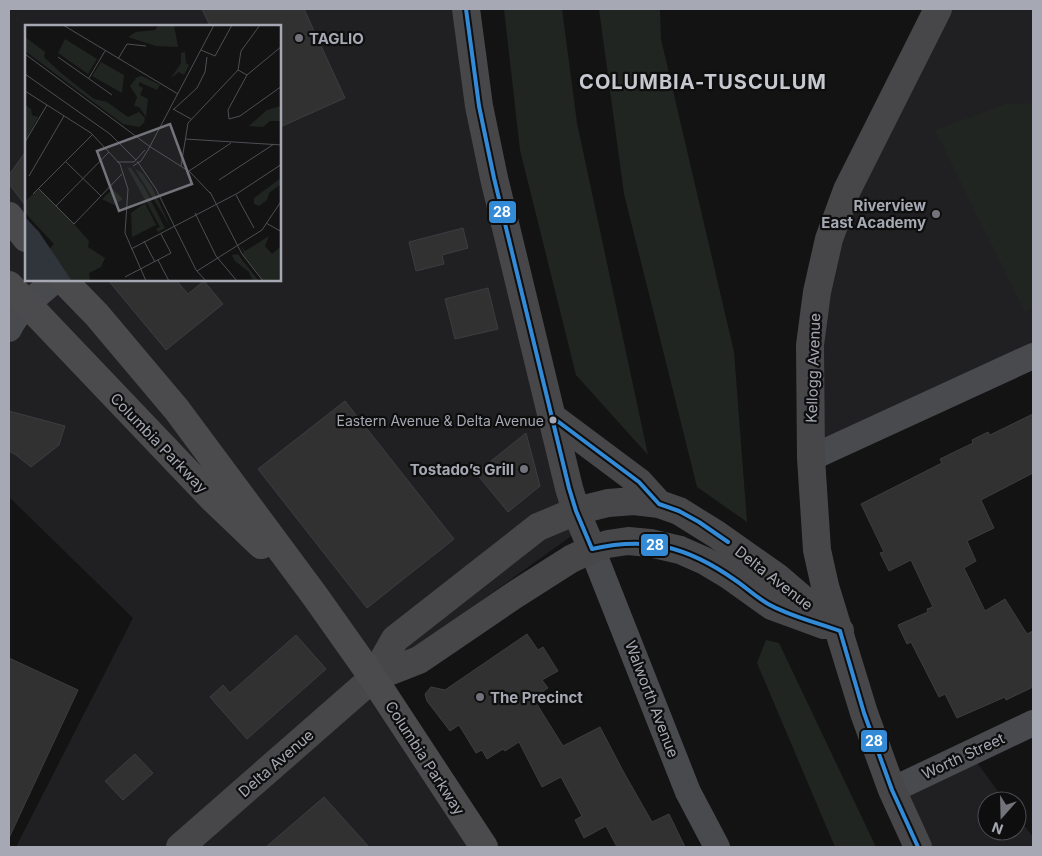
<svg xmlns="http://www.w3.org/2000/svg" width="1042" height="856" font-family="Inter,sans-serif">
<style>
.built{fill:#202022;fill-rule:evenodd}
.green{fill:#202521}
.building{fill:#313132;stroke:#3c3d40}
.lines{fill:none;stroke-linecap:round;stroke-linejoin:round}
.minor{stroke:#494a4d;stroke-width:26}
.major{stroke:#474749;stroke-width:28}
.highway{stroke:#4b4b4e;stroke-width:28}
.bus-1-casing{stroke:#0e0e0f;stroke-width:8}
.bus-1{stroke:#338bd7;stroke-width:4}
.poi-dot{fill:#73747b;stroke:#0e0e0f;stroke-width:2}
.bus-dot{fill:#a6a9b3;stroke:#0e0e0f;stroke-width:2}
.labels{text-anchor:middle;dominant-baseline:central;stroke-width:4.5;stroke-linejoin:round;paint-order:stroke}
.bus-label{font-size:14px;fill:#a6a9b3;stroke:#0e0e0f;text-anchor:end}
.poi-label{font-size:15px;font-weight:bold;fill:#a6a9b3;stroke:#0e0e0f;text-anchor:start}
.street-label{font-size:15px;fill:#a6a9b3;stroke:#0e0e0f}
.district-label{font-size:20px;font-weight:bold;letter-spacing:1px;fill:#c6c8cf;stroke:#0e0e0f}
.inset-road{fill:none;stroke:#4e4f54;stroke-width:1}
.view{fill:#73747b;fill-opacity:0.15;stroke:#73747b;stroke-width:2.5}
.inset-edge{fill:none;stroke:#a6a9b3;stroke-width:2.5}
.line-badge{stroke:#0e0e0f;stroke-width:2}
.badge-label{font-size:14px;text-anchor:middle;font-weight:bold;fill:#fff}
</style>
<rect width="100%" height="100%" fill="#131314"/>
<path class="built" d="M9 9H469L584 527 372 679 483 847H16L133 618 9 497ZM26 26H280V280H26Z
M938 9H1033V356L811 458 817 292Z
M970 753 1005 801H987V831H1017V816L1033 837V847H918L892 790Z"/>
<path class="green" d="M504 9H562L577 123 648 455 576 375 520 150Z
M599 9H660L661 39 734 352 747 522 697 487 624 194Z
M1033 103V308L1025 312 935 130 1006 104Z
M766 640 779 643 876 847H835L757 663Z"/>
<path class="building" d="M202 9H304L345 98 280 127V26H210Z
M26 151V206L9 184V175Z
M463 228 468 248 442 255 444 264 416 271 409 242Z
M108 280H176L188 294 204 281 223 304 166 350Z
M488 288 498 329 455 339 445 299Z
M345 401 454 539 367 608 258 469Z
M9 411 65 426 59 445 31 467 16 455 9 451Z
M1033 414V473L981 500 994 528 967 541 976 561 964 568 985 611 1005 599 1027 634 1033 631V687L1006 700 1005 697 957 718 945 694 939 697 911 642 907 644 898 625 928 612 927 609 933 607 911 560 889 571 880 553 884 552 861 504 942 463 940 459 973 443 972 440 988 432 990 435Z
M526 433 540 486 508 512 476 473Z
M527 634 538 650 543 647 558 671 542 680 548 688 533 698 563 746 600 727 623 771 652 822 669 814 685 847H617L606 826 584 838 575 820 582 816 561 777 542 787 519 742 505 751 503 749 487 759 482 750 476 753 459 725 450 731 427 701 425 694 431 687 445 690Z
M296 635 326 669 247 739 210 697 223 685 230 693Z
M9 658 78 690 9 838Z
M135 754 153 773 123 800 105 781Z
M324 797 369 847H266Z"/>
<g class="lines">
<path class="minor" d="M9 329C19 308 38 295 55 280
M811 458 1033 356
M592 549 688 792 717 847
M892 790 1033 723"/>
<path class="major" d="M466 9 479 106 494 178 569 488 576 511 592 549
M552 417 639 482 659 504
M373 678 419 660 513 596 571 559 592 549 608 544 628 541 650 543 680 550 705 561 730 576 772 606 824 625
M180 847 373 678 395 639 538 527 576 511 608 503 634 501 659 504 679 511 716 534 777 577 840 631
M918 847 892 790 864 713 825 586 817 550 811 458 810 345 817 292 829 239 847 190 938 9"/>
<path class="highway" d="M9 216 26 238
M63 280 97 315 177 410 315 596 373 678 484 847
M9 285 214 500 261 545"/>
<defs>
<path id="bus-1" d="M466 9 479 106 494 178 569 488 576 511 592 549C648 536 688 547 735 580 747 588 759 600 772 606 793 617 818 623 840 631
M552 417 639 482 659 504 679 511 699 522 728 542
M840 631 864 713 892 790 918 847"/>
</defs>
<use href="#bus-1" class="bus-1-casing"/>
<use href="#bus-1" class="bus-1"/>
</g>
<g class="poi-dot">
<circle cx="299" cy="38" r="5"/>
<circle cx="936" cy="214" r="5"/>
<circle cx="524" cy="469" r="5"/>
<circle cx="480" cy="697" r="5"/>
</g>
<circle class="bus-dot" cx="553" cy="420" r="4.5"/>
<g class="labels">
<g class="bus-label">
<text x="544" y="420">Eastern Avenue &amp; Delta Avenue</text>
</g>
<g class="poi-label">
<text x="309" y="38">TAGLIO</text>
<text x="926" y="205" text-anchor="end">Riverview<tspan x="926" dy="17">East Academy</tspan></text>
<text x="514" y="469" text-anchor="end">Tostado’s Grill</text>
<text x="490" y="697">The Precinct</text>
</g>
<g class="street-label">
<text transform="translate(813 368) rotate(-88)">Kellogg Avenue</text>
<text transform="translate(159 443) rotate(46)">Columbia Parkway</text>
<text transform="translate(774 578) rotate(38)">Delta Avenue</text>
<text transform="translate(652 699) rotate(69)">Walworth Avenue</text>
<text transform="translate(963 756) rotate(-25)">Worth Street</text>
<text transform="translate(425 758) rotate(57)">Columbia Parkway</text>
<text transform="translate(276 763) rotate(-41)">Delta Avenue</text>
</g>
<g class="district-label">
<text x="703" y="82">COLUMBIA-TUSCULUM</text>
</g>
</g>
<g transform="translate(25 25)">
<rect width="256" height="256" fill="#131314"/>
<path d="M134 0H149L153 22 131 21 103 12 111 7 130 5ZM0 12 20 27 19 32 36 48 69 74 82 77 103 92 114 87 120 93 119 98 114 102 98 99 0 26ZM40 14 72 34 63 49 33 28ZM160 27 161 38 164 40 159 50 154 47 146 53 156 38V28ZM76 37 99 50 97 68 67 51ZM117 51 135 60 132 65 114 57V61L118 63 115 70 123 74 121 92 114 82 109 81 112 72 105 61 112 52ZM0 80 6 84 7 90 13 92 0 117ZM256 81V96H245L238 102 224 101 242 85ZM102 142 106 143 119 162 140 203 133 207 131 204 135 202ZM110 144 117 148 127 162 145 201ZM256 153V159L244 168 242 175 234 181 229 179V173ZM14 164 49 199 64 216 63 222 80 233 76 242 64 248 65 256H47L24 224 29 219 0 188V176ZM88 164 98 174 89 180 77 174ZM120 178 131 200 107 212 106 188ZM244 211 240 221 247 229 256 221V256H238L217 229 219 227 215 220 220 226ZM213 229 218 236 234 256H228L224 247 210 236 207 230Z" fill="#202521"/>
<path d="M0 192 14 207 47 256H0Z" fill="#2f353b"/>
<path class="inset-road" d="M38 0 153 69M176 25 190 31 207 0M0 29 124 121 165 147 185 168M33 32 87 70M93 34 102 19 121 21M213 45 222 50 257 21M213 45 216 26 235 0M0 49 85 109 111 135M222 50 203 85 204 94 215 91 257 61M64 53 80 26M0 66 66 108 95 139 103 164 100 208 121 256M148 84 166 94M148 85 172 63 180 47 182 32M160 114 257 120M0 117 22 80M40 136 76 171M112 136 131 164 171 245 181 256M92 137H109L120 125M108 141 116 136 123 125 189 0M156 141 163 98 213 45M164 146 206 118M4 151 39 91M194 155 249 119M14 164 49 199 97 149M185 167 217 229 238 256M8 169 67 110M211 170 229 203M31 181 84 127M170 188 191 231 212 256M241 198 257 207M119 216 130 237M106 224 213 168 257 139M133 235 144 256M172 246 237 205 257 175M100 252 146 228 136 209"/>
<path class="view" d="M145 99 167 159 94 186 72 126Z"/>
<rect width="256" height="256" class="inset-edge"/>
</g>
<g class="line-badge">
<rect x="488" y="200" width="29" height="24" rx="5" fill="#338bd7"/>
<rect x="640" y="533" width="29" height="24" rx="5" fill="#338bd7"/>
<rect x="860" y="729" width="28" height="24" rx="5" fill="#338bd7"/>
</g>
<g class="badge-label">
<text x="502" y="217">28</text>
<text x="655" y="550">28</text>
<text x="874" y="746">28</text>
</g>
<rect width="1042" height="856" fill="none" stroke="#a6a9b3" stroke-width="20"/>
<g transform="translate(1002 816) rotate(200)"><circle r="24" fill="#0e0e0f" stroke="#4b4c51"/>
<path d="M0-4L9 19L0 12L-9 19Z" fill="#73747b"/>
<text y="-8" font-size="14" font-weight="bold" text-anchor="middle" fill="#a6a9b3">N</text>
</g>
</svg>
